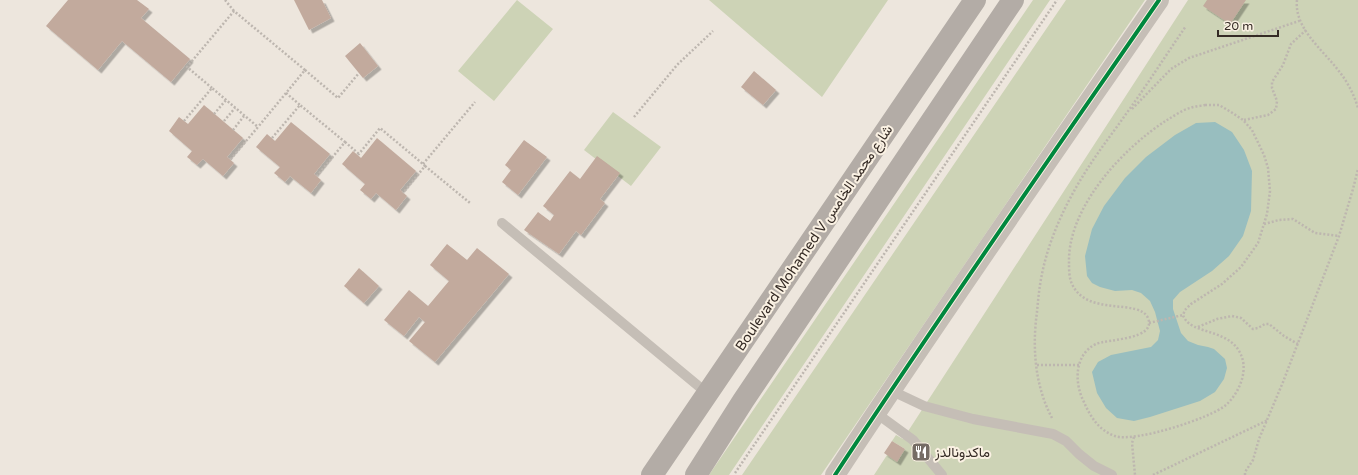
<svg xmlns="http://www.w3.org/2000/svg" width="1358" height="475" font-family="'Varela Round',Vazirmatn,sans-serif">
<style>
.green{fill:#cdd3b6}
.water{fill:#98bebf}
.building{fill:#c2aa9d;filter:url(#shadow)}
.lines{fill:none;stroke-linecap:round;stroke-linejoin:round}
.path{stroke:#bdb6af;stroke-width:2.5;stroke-dasharray:2 2;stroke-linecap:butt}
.service{stroke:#c5beb6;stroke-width:10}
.minor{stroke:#c5beb6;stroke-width:20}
.primary{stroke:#b3aca6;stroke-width:22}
.cycleway-casing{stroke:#faf1e3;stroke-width:6}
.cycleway{stroke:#00873e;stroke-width:4}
.labels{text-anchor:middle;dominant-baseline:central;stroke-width:4;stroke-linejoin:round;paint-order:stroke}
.street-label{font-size:14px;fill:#352b25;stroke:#faf1e3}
.poi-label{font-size:14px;fill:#352b25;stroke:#faf1e3;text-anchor:start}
</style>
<defs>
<filter id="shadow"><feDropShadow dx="3.5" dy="3.5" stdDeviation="0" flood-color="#0004"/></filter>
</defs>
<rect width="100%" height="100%" fill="#ede6dd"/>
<path class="green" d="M517 0 553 29 494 101 458 71Z
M709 0H888L822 97Z
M1033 0H1050L729 475H709Z
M1066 0H1145L821 475H742Z
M1188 0H1358V475H874L887 455 905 449 892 441 896 435 903 439Z
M613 112 661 147 631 186 584 150Z"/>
<path class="water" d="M1215 122 1232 132 1244 150 1252 171 1251 211 1243 236 1229 256 1212 271 1180 292 1173 300V309L1181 333 1188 341 1198 345 1208 347 1214 349 1225 359 1227 368 1224 379 1215 392 1200 401 1150 417 1134 421 1117 418 1106 408 1097 393 1092 372 1098 362 1111 355 1151 347 1158 340 1160 331 1155 312 1150 301 1141 293 1132 290 1115 291 1100 287 1092 283 1087 276 1085 256 1092 229 1104 206 1125 178 1146 157 1175 135 1196 123Z"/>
<path class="building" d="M68 0H137L149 9 141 18 190 59 171 82 122 41 98 70 46 26Z
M294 0H322L331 18 309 30Z
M1207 0H1246L1230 24 1203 6Z
M360 43 378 66 363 78 345 56Z
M754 71 776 90 763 105 741 87Z
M204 105 243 138 227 157 234 163 223 176 203 159 197 165 187 157 192 151 169 131 179 117 188 124Z
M291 122 330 154 314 174 321 180 311 193 290 176 285 182 274 173 280 167 256 147 267 134 275 141Z
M377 138 416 171 400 190 407 196 396 210 376 193 371 199 360 190 365 184 342 164 353 151 361 158Z
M524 140 547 157 518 195 502 182 511 170 505 165Z
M597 156 620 173 600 199 605 203 581 235 576 231 559 254 524 230 538 212 550 221 554 215 543 206 570 171 580 179Z
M447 244 467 260 477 248 509 274 435 362 409 341 425 322 419 317 404 336 384 320 409 290 428 306 449 281 430 265Z
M359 268 379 286 364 303 344 286Z
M892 441 905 449 897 462 884 453Z"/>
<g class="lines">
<path class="path" d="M225 0 234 11
M1297 0C1294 28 1322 49 1338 70 1347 81 1354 94 1358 108
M305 70 338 98 359 73
M212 88 187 67 234 11 305 70 258 127
M286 93 300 105
M1205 105H1219L1231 112 1243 120 1252 130 1264 155 1268 168 1270 191 1267 214 1258 243 1241 267 1222 284 1191 304 1185 310 1183 315C1190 337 1235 326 1243 361 1246 376 1238 394 1226 405 1211 418 1134 443 1115 436 1098 430 1090 416 1083 400 1074 381 1075 354 1096 344 1107 339 1157 340 1148 318 1139 298 1087 317 1072 284 1069 278 1069 269 1069 262 1068 207 1123 148 1167 120 1174 116 1182 110 1190 108 1195 106 1201 106 1205 105Z
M1132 109 1171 69 1189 58 1299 21
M214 114 226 100
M634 117 677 65 713 31
M1244 120 1268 115 1276 109 1277 101 1272 88V82L1283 65 1291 44 1306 30
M184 121 212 88 258 127 230 160
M224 121 235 108
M233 130 244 116
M272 138 300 105 345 142 317 176
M345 142 359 154
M358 155 380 128 423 164 425 166 403 193
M423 164 475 102
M425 166 470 203
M1264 224 1279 220 1293 219 1315 233 1339 236
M1149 323 1183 315
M1198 327 1217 319 1232 316 1241 318 1253 329 1258 328 1265 324H1269L1284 336 1298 344
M1037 365H1079
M1052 418C1035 386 1032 348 1037 312 1038 301 1039 290 1041 279 1049 234 1072 190 1098 153 1107 140 1117 127 1126 114 1147 85 1166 55 1186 26
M1134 437 1132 443 1135 475
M735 473 1057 0
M1153 475 1268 420
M1245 475V472L1253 460 1259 439 1283 382 1339 236 1353 189 1358 169"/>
<path class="service" d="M502 223 708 394
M890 390 924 406 973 419 1053 434 1066 441 1079 454 1094 466 1112 475
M876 413 913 440 942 475"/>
<path class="minor" d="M835 475C940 315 1050 158 1159 0"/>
<path class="primary" d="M652 475 975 0
M696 475 743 401 1013 0"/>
<defs>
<path id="cycleway" d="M835 475C940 315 1050 158 1159 0"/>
</defs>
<use href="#cycleway" class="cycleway-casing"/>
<use href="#cycleway" class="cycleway"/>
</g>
<defs>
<symbol id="restaurant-square" viewBox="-11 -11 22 22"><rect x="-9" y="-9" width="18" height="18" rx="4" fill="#756c65" stroke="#faf1e3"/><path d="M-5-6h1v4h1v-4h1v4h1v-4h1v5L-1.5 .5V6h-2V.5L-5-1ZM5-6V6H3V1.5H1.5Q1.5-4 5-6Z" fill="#fff"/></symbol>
</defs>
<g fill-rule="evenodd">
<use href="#restaurant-square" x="910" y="441" width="22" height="22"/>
</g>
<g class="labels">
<g class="street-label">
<text transform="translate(814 238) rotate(-56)">Boulevard Mohamed V شارع محمد الخامس</text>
</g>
<g class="poi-label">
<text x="935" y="452">ماكدونالدز</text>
</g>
</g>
<path d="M1218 30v6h60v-6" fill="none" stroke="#352b25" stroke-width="2"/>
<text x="1224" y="30" font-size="12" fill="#352b25" stroke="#faf1e3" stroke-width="3" paint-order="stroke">20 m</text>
</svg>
